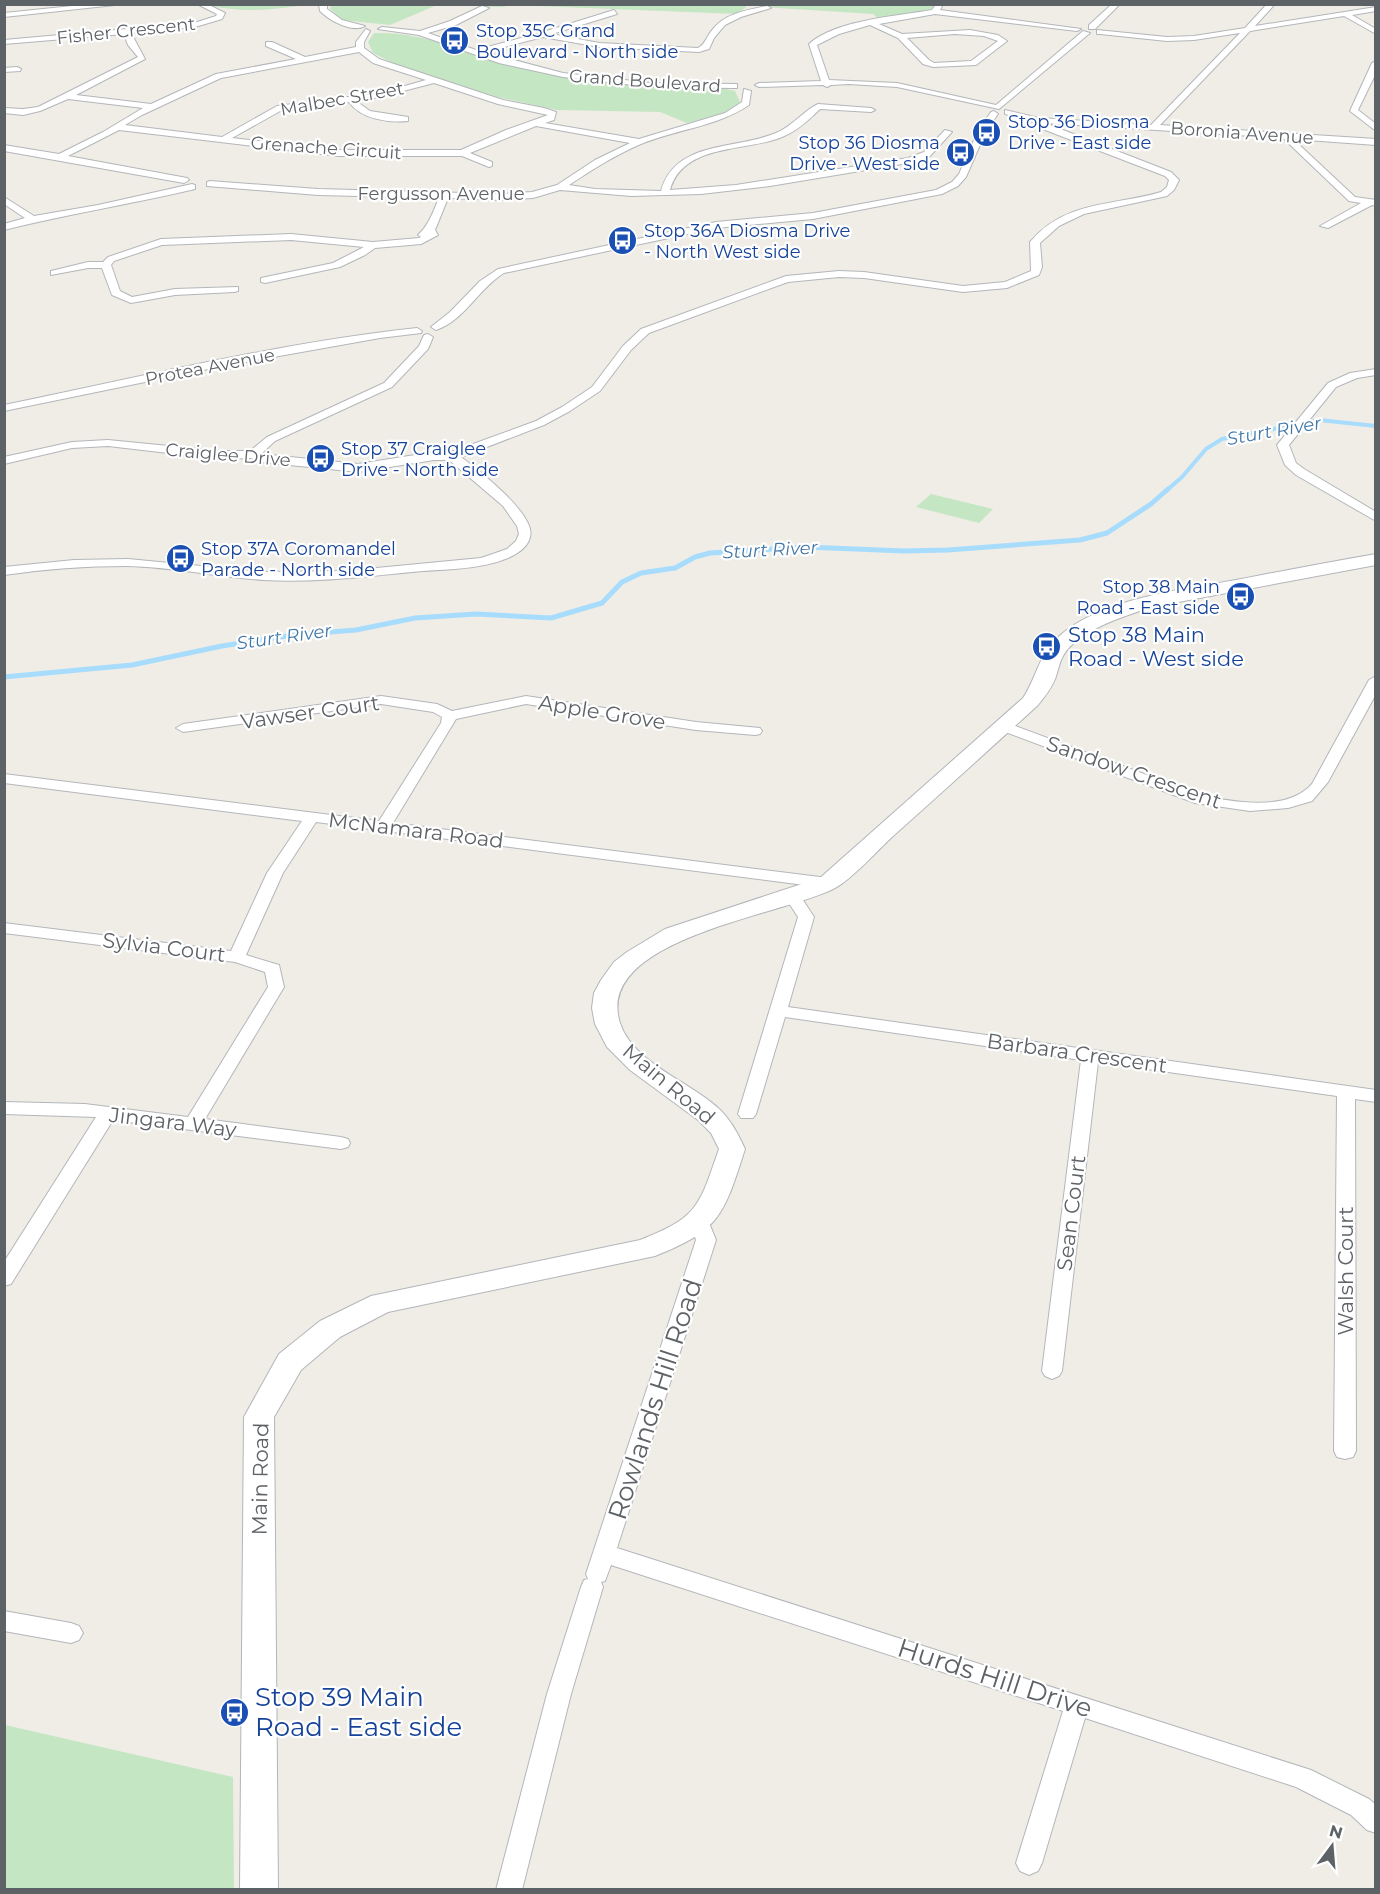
<svg xmlns="http://www.w3.org/2000/svg" width="1380" height="1894" font-family="Montserrat,sans-serif">
<style>
.green{fill:#c5e6c3}
.lines{fill:none;stroke-linecap:round;stroke-linejoin:round}
.stream-far1{stroke:#a8dcfd;stroke-width:4}
.stream{stroke:#a8dcfd;stroke-width:5}
.minor-casing{stroke:#b3b6ba;stroke-width:2}
.secondary-casing{stroke:#b2b6ba;stroke-width:2}
.minor{fill:#fff;fill-rule:evenodd}
.secondary{fill:#fff;fill-rule:evenodd}
.labels{text-anchor:middle;dominant-baseline:central;stroke-width:4.5;stroke-linejoin:round;paint-order:stroke}
.far-street-label{font-size:18px;fill:#5d6266;stroke:#fff}
.far-transit-label{font-size:18px;fill:#164399;stroke:#fff;text-anchor:start}
.far-water-label{font-size:18px;font-style:italic;fill:#4177a7;stroke:#fff}
.transit-label{font-size:21px;fill:#164399;stroke:#fff;text-anchor:start}
.street-label{font-size:21px;fill:#5d6266;stroke:#fff}
.near-street-label{font-size:26px;fill:#5d6266;stroke:#fff}
.near-transit-label{font-size:26px;fill:#164399;stroke:#fff;text-anchor:start}
</style>
<rect width="100%" height="100%" fill="#efede6"/>
<path class="green" d="M332 4 437 5 390 25 342 20 330 9Z
M208 5V4L305 5C273 10 240 13 208 5Z
M443 5H936L928 11 881 21 873 14 778 8 748 5 738 14 513 5 502 7Z
M374 33C433 32 473 57 529 70 593 85 660 87 725 89L735 91 740 102 725 113 687 123 660 112 557 110 498 97 403 68 373 53 368 42Z
M931 494 993 509 979 523 916 507Z
M5 1725 233 1777 234 1889H5Z"/>
<g class="lines">
<path class="stream-far1" d="M1166 491 1182 477 1206 449 1222 439 1319 420 1376 426"/>
<path class="stream" d="M4 677 132 665 222 646 293 635 356 630 415 618 476 614 551 618 602 603 622 582 641 573 675 568 695 557 710 553 806 547 904 551 948 550 1080 540 1107 533 1151 504 1168 489"/>
<defs>
<path id="minor" d="M92 4H124L4 17V13Z
M197 4H207L225 13 222 19 195 27 131 33 145 59 76 95 151 104 216 74 296 59 266 46V42H272L305 57 356 47V42L366 29 370 31 364 42V48L379 59 503 100 544 108 556 112 554 120 545 123 639 139 725 113 742 102 744 89 751 91 749 105C716 127 677 129 641 144 615 155 592 170 569 185L595 189 661 191C675 140 736 150 776 133 793 126 803 111 818 104L871 108 875 110 871 112 820 109C809 120 797 131 782 137 746 152 683 143 670 190L736 185 908 158 924 152 945 130 952 132 930 156 920 161 770 186 701 194 631 196 560 190 533 198 501 200 448 198 435 230 438 235 421 244 375 248 365 255 340 267 265 283 261 282V278L333 263 364 247 291 240 162 245 114 261 111 265 120 291 132 297 175 289 238 287V291L234 292 175 295 131 303 112 295 102 268H88L51 275V271L88 262H103L108 257 161 239 291 234 373 242 419 238 421 237 418 235C429 225 433 212 439 198L318 195 207 186V182L210 181 318 189 501 194 532 192 557 185 595 160 630 143 536 126 470 153 492 162V166L489 167 462 156H339L119 130 68 156 187 178 189 180 184 183 4 151V145L59 154 103 132 143 108 68 99 40 111 23 115 4 113V108L23 109 38 107 138 57 128 45 124 34 4 44V40L194 23 216 16 217 14ZM359 52 373 63 426 80 380 93 277 106 222 137 125 125 142 115 221 78ZM434 83 498 104 548 115 506 130 461 150H339L232 138 282 110 349 102C361 119 388 123 408 121V117L370 111 356 101 380 97Z
M319 4H327V9L342 20 365 26C352 33 330 21 320 11Z
M936 4H943L940 10 1081 29 1077 31 935 14 879 24 902 34 970 30 998 35 1007 41 976 65 933 67 923 64 898 38 870 25 839 34 817 45 829 80 897 83 996 105 1083 31 1090 33 999 109 897 87 849 84 831 85 827 87 823 85 759 87 755 85 759 83 821 81 809 44C835 20 898 16 932 10ZM955 34 984 36 998 41 971 61 934 63 929 60 907 38Z
M1112 4H1120L1095 29H1089V25Z
M1267 4H1275L1255 26 1376 7V11L1352 15 1376 29V34L1344 16 1250 31 1160 125 1376 139V145L1293 139 1355 197 1376 200V206L1372 205 1328 228 1320 226 1361 203 1349 201 1283 138 1045 123 1171 172 1179 180 1174 190 1167 196 1084 214 1059 226 1040 243 1042 267 1039 275 1007 288 963 292 864 278 839 277 788 282 649 333 631 350 600 391 570 411 544 425 461 457C477 469 537 515 530 537 528 547 517 554 508 558 481 569 451 569 423 571 370 576 316 583 263 580 218 577 173 567 127 566 86 566 45 569 4 575V567L74 560 128 559 263 572 345 571 481 558 507 549 516 541 519 534 517 526 503 506 449 460H434L358 472 260 462 251 458 220 459 108 446 72 448 4 464V457L72 442 108 440 220 451H250L267 437 384 383 419 346 424 335 428 334 433 337 428 349 392 387 275 441 261 454 358 464 434 452H451L536 421 562 407 592 387 623 346 641 329 786 276 839 271 864 272 963 286 1005 282 1031 271 1030 242C1065 200 1114 206 1161 192L1167 187 1169 180 1165 176 1040 128 1034 122 1005 114V110L1039 118 1151 125 1240 33 1194 40 1167 41 1100 34H1097V30L1167 37 1194 36 1245 28Z
M482 6 489 8 456 25 428 33 476 50 540 33 614 10 617 14 552 34 599 43 698 48C706 44 707 35 713 29 726 13 748 10 767 6L771 8 741 17 725 25 714 38 709 49 699 52 599 47 543 37 484 52 563 73 651 83 737 84V88H734L651 87 563 77 499 63 419 35 378 29 382 27 420 31 450 21Z
M1376 61V73L1358 110 1376 124V131L1350 111 1372 63Z
M17 67 21 69 20 71 4 72V68Z
M994 111 998 114 986 131 966 177 958 186 942 194 813 219 716 228 504 273C479 288 464 321 436 330L431 327 450 312 480 281 498 269 716 222 813 213 936 190 952 182 959 174 978 131 991 112Z
M192 184 195 185V189C132 204 67 214 4 230V224L25 218 4 204V197L34 216 98 205Z
M417 328 422 331 421 333 380 338 218 367 4 411V405C141 377 278 343 417 328Z
M1376 369V375L1357 378 1336 387 1289 445 1296 463 1304 469 1376 512V521L1296 475 1285 465 1277 445 1328 383 1350 373Z
M1376 676V694L1328 782 1312 801 1288 808 1250 811 1195 803 1000 730 998 727 1000 724H1010L1203 796C1236 802 1287 812 1312 784L1369 680Z
M381 696 437 704 452 711 526 696 696 722 760 728 762 731 760 734 755 735 696 730 526 704 456 719 393 823 828 878 836 883 828 888 316 822 283 873 246 955 279 965 284 987 205 1119 341 1137 348 1139 350 1143 348 1147 341 1149 113 1120 11 1284 4 1286V1262L96 1117 4 1114V1102L85 1104 188 1117 268 987 265 972 235 962 4 933V923L231 951 267 873 302 821 4 783V774L379 821 441 723 442 717 433 712 381 704 183 732 176 728 183 724Z
M793 892 799 894 814 917 788 1007 1376 1090V1102L1355 1099 1356 1451 1353 1457 1345 1459 1337 1457 1334 1451 1337 1096 1098 1062 1062 1371 1059 1376 1052 1379 1045 1376 1042 1371 1081 1060 785 1017 756 1114 753 1118H741L738 1114 798 917 785 897Z
M700 1216 707 1218 716 1240 617 1548 1311 1770 1369 1799 1376 1805V1833L1367 1830 1351 1815 1296 1787 1085 1718 1042 1863 1038 1871 1029 1875 1020 1871 1016 1863 1063 1711 611 1565 605 1581 601 1582 603 1587 571 1694 522 1890H496L547 1694 581 1587 584 1580 588 1579 586 1574 696 1240 690 1223 693 1218Z
M4 1611 71 1623 79 1626 83 1633 79 1640 71 1643 4 1631Z"/>
<path id="secondary" d="M1376 554V565L1157 606C1129 614 1077 630 1063 656 1059 663 1058 672 1055 679 1051 689 1044 698 1037 706 989 750 941 793 892 837 877 851 852 879 835 888 785 915 593 938 620 1023 632 1062 690 1082 718 1108 731 1120 738 1134 745 1149 724 1214 721 1230 655 1256L388 1312 340 1337 301 1370 274 1417 278 1890H240L244 1417 279 1354 320 1321 371 1296 640 1240C699 1217 699 1206 719 1149L711 1133 698 1120 630 1070 607 1047 595 1024 592 1008 594 993 601 980 614 962 627 952 665 929 820 878 1023 698C1036 679 1039 655 1056 639 1099 598 1181 590 1236 580 1283 571 1329 562 1376 554Z"/>
</defs>
<use href="#minor" class="minor-casing"/>
<use href="#secondary" class="secondary-casing"/>
<use href="#minor" class="minor"/>
<use href="#secondary" class="secondary"/>
</g>
<defs>
<symbol id="bus-disc" viewBox="-11 -11 22 22"><circle r="9.5" fill="#1a4fb4" stroke="#fff"/><path d="M-5-6H5V4H4V6H2V4H-2V6H-4V4H-5ZM-3.5-4V0h7V-4ZM-3.5 1.2v1.5H-2V1.2ZM2 1.2v1.5H3.5V1.2Z" fill="#fff"/></symbol>
</defs>
<g fill-rule="evenodd">
<use href="#bus-disc" x="438" y="24" width="33" height="33"/>
<use href="#bus-disc" x="970" y="116" width="33" height="33"/>
<use href="#bus-disc" x="944" y="136" width="33" height="33"/>
<use href="#bus-disc" x="606" y="224" width="33" height="33"/>
<use href="#bus-disc" x="304" y="442" width="33" height="33"/>
<use href="#bus-disc" x="164" y="542" width="33" height="33"/>
<use href="#bus-disc" x="1224" y="580" width="33" height="33"/>
<use href="#bus-disc" x="1030" y="630" width="33" height="33"/>
<use href="#bus-disc" x="218" y="1696" width="33" height="33"/>
</g>
<g class="labels">
<g class="far-street-label">
<text transform="translate(126 31) rotate(-6)">Fisher Crescent</text>
<text transform="translate(645 81) rotate(4)">Grand Boulevard</text>
<text transform="translate(342 99) rotate(-10)">Malbec Street</text>
<text transform="translate(1242 133) rotate(4)">Boronia Avenue</text>
<text transform="translate(326 148) rotate(4)">Grenache Circuit</text>
<text x="441" y="194">Fergusson Avenue</text>
<text transform="translate(210 367) rotate(-11)">Protea Avenue</text>
<text transform="translate(228 455) rotate(5)">Craiglee Drive</text>
</g>
<g class="far-transit-label">
<text x="476" y="31">Stop 35C Grand<tspan x="476" dy="21">Boulevard - North side</tspan></text>
<text x="1008" y="122">Stop 36 Diosma<tspan x="1008" dy="21">Drive - East side</tspan></text>
<text x="940" y="143" text-anchor="end">Stop 36 Diosma<tspan x="940" dy="21">Drive - West side</tspan></text>
<text x="644" y="231">Stop 36A Diosma Drive<tspan x="644" dy="21">- North West side</tspan></text>
<text x="341" y="449">Stop 37 Craiglee<tspan x="341" dy="21">Drive - North side</tspan></text>
<text x="201" y="549">Stop 37A Coromandel<tspan x="201" dy="21">Parade - North side</tspan></text>
<text x="1220" y="587" text-anchor="end">Stop 38 Main<tspan x="1220" dy="21">Road - East side</tspan></text>
</g>
<g class="far-water-label">
<text transform="translate(1274 431) rotate(-10)">Sturt River</text>
<text transform="translate(770 550) rotate(-3)">Sturt River</text>
<text transform="translate(284 637) rotate(-8)">Sturt River</text>
</g>
<g class="transit-label">
<text x="1068" y="634">Stop 38 Main<tspan x="1068" dy="24">Road - West side</tspan></text>
</g>
<g class="street-label">
<text transform="translate(310 712) rotate(-8)">Vawser Court</text>
<text transform="translate(602 712) rotate(9)">Apple Grove</text>
<text transform="translate(1134 772) rotate(19)">Sandow Crescent</text>
<text transform="translate(416 830) rotate(7)">McNamara Road</text>
<text transform="translate(164 947) rotate(7)">Sylvia Court</text>
<text transform="translate(1077 1053) rotate(8)">Barbara Crescent</text>
<text transform="translate(669 1084) rotate(40)">Main Road</text>
<text transform="translate(173 1122) rotate(7)">Jingara Way</text>
<text transform="translate(1071 1213) rotate(-83)">Sean Court</text>
<text transform="translate(1345 1271) rotate(-90)">Walsh Court</text>
<text transform="translate(260 1479) rotate(-89)">Main Road</text>
</g>
<g class="near-street-label">
<text transform="translate(655 1399) rotate(-72)">Rowlands Hill Road</text>
<text transform="translate(995 1678) rotate(18)">Hurds Hill Drive</text>
</g>
<g class="near-transit-label">
<text x="255" y="1697">Stop 39 Main<tspan x="255" dy="30">Road - East side</tspan></text>
</g>
</g>
<rect width="1380" height="1894" fill="none" stroke="#5d6266" stroke-width="12"/>
<g transform="translate(1332 1846) rotate(16)" stroke="#ffffff" stroke-width="4.5" paint-order="stroke">
<path d="M0-4.5L10 22L0 15L-10 22Z" fill="#5d6266"/>
<text y="-9" font-size="16" font-weight="bold" text-anchor="middle" fill="#5d6266">N</text>
</g>
</svg>
